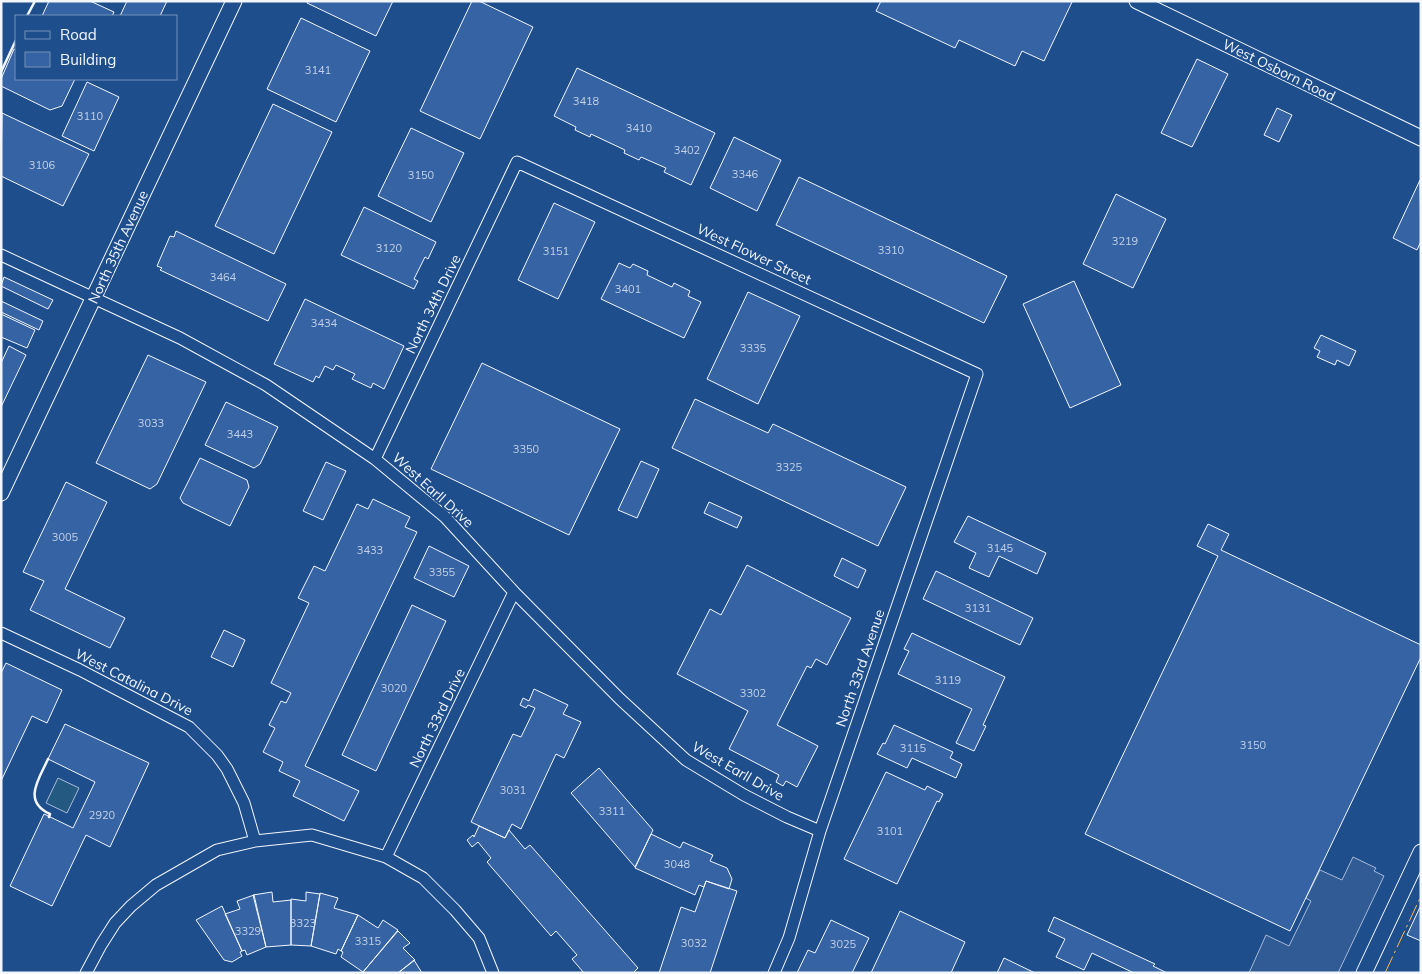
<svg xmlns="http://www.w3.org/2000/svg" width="1422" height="974" font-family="Mulish,sans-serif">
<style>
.green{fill:#245a82;stroke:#a8bbd7}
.parking{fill:#305b95;stroke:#a8bbd7}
.building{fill:#3563a3;stroke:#f2f6ff}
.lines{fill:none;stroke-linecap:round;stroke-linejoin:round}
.street-casing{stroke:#f2f6ff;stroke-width:13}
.secondary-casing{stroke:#f2f6ff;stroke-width:17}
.street{stroke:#1f4e8c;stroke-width:11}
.secondary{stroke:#1f4e8c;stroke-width:15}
.wall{stroke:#f2f6ff;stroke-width:2.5}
.power{stroke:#ffb74d;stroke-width:1;stroke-dasharray:18 4 2.5 4;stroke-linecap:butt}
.labels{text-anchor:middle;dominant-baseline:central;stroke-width:4;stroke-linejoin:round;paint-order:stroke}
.number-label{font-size:11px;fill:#c3d1e8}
.street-label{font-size:14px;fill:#f2f6ff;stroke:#1f4e8c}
</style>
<rect width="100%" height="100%" fill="#1f4e8c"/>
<path class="green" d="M58 778 79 788 67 813 46 803Z"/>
<path class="parking" d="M1353 857 1376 868 1374 871 1384 876 1338 973H1249L1266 935 1289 946 1311 901 1306 898 1320 870 1342 880Z"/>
<path class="building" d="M49 1H90L114 12 112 16H42Z
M127 1H167L160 16H120Z
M308 1H393L376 36 307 3Z
M472 1H479L533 27 480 139 420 111Z
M881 1H1072V2L1044 61 1022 51 1015 66 959 40 955 48 876 11Z
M301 18 370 51 336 122 267 89Z
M14 49 16 50V79H75L62 106 50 110 1 86V79Z
M1197 59 1228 74 1192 147 1161 133Z
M577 68 715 133 691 185 664 172 666 168 641 157 639 160 624 153 625 150 591 134 590 137 575 130 576 127 554 116Z
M87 82 119 97 94 151 62 136Z
M273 104 332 132 274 254 215 226Z
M1277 108 1292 115 1279 142 1264 135Z
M2 113 89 154 63 206 1 176Z
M411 128 464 153 431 222 378 196Z
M734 137 781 160 757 211 710 188Z
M799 177 1007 276 984 323 776 225Z
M1420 180 1421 241 1417 250 1393 238Z
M1116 194 1166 219 1133 288 1083 264Z
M554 203 595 222 558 299 518 280Z
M364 207 436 242 428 259 425 257 414 279 418 281 414 289 341 255Z
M176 231 286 284 268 321 160 270 162 268 157 266 170 236 174 237Z
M619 263 630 268 633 264 648 271 647 275 672 287 674 283 690 291 688 296 701 302 684 338 601 299Z
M4 277 53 300 48 309 1 286Z
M1074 281 1121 385 1070 408 1023 304Z
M748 292 800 316 758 404 707 379Z
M305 299 404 346 384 389 373 383 371 388 352 379 355 374 336 365 333 370 325 366 319 378 316 376 313 382 274 364Z
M1 301 43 321 39 330 1 312Z
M1 314 35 330 27 348 1 337Z
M1321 335 1356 351 1349 366 1337 360 1335 365 1317 357 1320 351 1314 348Z
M9 346 26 355 1 407V363Z
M148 355 206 382 157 484 150 489 96 463Z
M482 363 620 429 569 535 431 469Z
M695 399 768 433 773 424 906 487 878 546 672 448Z
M226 402 278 427 260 464 254 468 205 445Z
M200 458 247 480 249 487 230 526 183 503 180 498Z
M641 461 659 469 637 518 618 510Z
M326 462 346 471 323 520 303 511Z
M66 482 107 502 65 589 125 618 110 648 30 610 44 581 23 572Z
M373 499 410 517 405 527 417 532 305 766 359 791 344 821 293 796 300 781 279 771 283 762 263 752 275 728 269 725 281 701 286 703 291 693 271 683 309 603 298 598 314 566 325 571 357 504 368 509Z
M709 502 742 517 737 528 704 513Z
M968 516 1046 553 1037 574 999 556 989 577 969 568 976 553 954 542Z
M1208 524 1229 534 1221 550 1421 645V657L1290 931 1085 834 1218 556 1197 546Z
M429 546 469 566 454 597 414 578Z
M842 558 866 570 858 588 834 576Z
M747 565 851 618 827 665 816 659 811 668 807 666 777 725 818 746 797 787 786 781 783 786 776 782 779 775 729 749 748 711 677 674 710 609 721 615Z
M936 571 1033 618 1020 645 923 599Z
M412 605 446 621 376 771 342 755Z
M224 630 245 640 233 667 211 657Z
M912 633 1005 677 983 725 986 726 974 751 956 743 972 709 898 674 909 651 904 649Z
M6 663 62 690 47 723 32 716 1 781V673Z
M534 689 568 705 563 714 581 722 564 758 556 754 521 829 512 824 505 838 471 822 513 734 521 737 535 708 528 705 526 708 520 705 523 698 529 701Z
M65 724 149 763 110 847 86 835 52 906 10 886 44 814 73 828 95 782 48 759Z
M894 725 953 752 950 758 962 764 956 778 912 758 907 768 877 754 883 743 885 744Z
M599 768 653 830 635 867 571 793Z
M886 772 925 790 927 786 943 794 939 802 937 801 897 884 844 859Z
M479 826 505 838 509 830 525 849 530 845 638 968 633 973H584L572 959 577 955 556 931 551 936 487 862 491 858 478 842 472 847 467 840 473 835 474 837Z
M651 834 680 848 683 842 713 855 710 861 727 868 732 879 729 889 706 881 704 887 699 885 695 895 635 868Z
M706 881 737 891 710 973H659L681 907 695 912Z
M272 892 273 902 291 900V945L266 947 253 895Z
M306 892 320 894 311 946 291 945V899L306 901Z
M320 893 338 898 334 908 358 915 341 951 338 949 336 954 311 946Z
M254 895 266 947 247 955 245 950 242 951 225 914 240 909 237 901Z
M1421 905V941L1407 935Z
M222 906 242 951 240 952 242 956 232 962 224 960 196 920Z
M900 911 965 942 951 973H871Z
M358 915 378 928 383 920 398 930 363 972 341 957 343 952 341 951Z
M1054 917 1155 964 1153 966 1167 973H1134L1092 953 1084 970 1056 957 1065 939 1048 931Z
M831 920 869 938 852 973H797L808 950 815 953Z
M398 931 410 943 403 948 415 960 398 973H364L363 972Z
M1004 958 1035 973H997Z
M414 960 422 973H398Z"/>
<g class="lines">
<defs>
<path id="street" d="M1 255 180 338 266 385 375 459 445 517 514 592 620 699 686 760 744 795 787 817 820 831
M375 459 517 162 977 374 820 831 789 938 774 973
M1 633 80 670 189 727 217 755 227 769 244 803 255 841
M386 857 514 592
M86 973 101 945 115 923 131 906 156 885 217 850 255 841 312 835 386 857 423 878 455 910 479 938 493 973"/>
<path id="secondary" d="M1137 1 1421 138
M1 493 234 1
M1364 973 1421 852"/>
</defs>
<use href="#street" class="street-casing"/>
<use href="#secondary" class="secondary-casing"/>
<use href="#street" class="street"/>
<use href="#secondary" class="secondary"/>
<path class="wall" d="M27 16 35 1
M1 72 16 40
M48 759C39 779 22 801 50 814L49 817"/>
<path class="power" d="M1385 973 1421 896"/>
</g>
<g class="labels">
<g class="number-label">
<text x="318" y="70">3141</text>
<text x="586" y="101">3418</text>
<text x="90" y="116">3110</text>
<text x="639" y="128">3410</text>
<text x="687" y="150">3402</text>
<text x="42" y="165">3106</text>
<text x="745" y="174">3346</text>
<text x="421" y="175">3150</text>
<text x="1125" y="241">3219</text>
<text x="389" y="248">3120</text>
<text x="891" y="250">3310</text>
<text x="556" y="251">3151</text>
<text x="223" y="277">3464</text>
<text x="628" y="289">3401</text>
<text x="324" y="323">3434</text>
<text x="753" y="348">3335</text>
<text x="151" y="423">3033</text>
<text x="240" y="434">3443</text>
<text x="526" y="449">3350</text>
<text x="789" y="467">3325</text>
<text x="65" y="537">3005</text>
<text x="1000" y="548">3145</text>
<text x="370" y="550">3433</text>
<text x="442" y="572">3355</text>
<text x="978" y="608">3131</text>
<text x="948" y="680">3119</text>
<text x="394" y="688">3020</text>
<text x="753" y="693">3302</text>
<text x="1253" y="745">3150</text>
<text x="913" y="748">3115</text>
<text x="513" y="790">3031</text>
<text x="612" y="811">3311</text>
<text x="102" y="815">2920</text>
<text x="890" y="831">3101</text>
<text x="677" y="864">3048</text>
<text x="303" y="923">3323</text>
<text x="248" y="931">3329</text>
<text x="368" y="941">3315</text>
<text x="694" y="943">3032</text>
<text x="843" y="944">3025</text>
</g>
<g class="street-label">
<text transform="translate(1279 70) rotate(26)">West Osborn Road</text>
<text transform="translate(118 247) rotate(-65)">North 35th Avenue</text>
<text transform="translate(754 254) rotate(25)">West Flower Street</text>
<text transform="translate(433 304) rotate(-64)">North 34th Drive</text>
<text transform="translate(433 490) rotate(42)">West Earll Drive</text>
<text transform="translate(860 668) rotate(-71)">North 33rd Avenue</text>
<text transform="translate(134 682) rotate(27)">West Catalina Drive</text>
<text transform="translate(437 718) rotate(-64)">North 33rd Drive</text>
<text transform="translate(738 771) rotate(30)">West Earll Drive</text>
</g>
</g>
<rect width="1422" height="974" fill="none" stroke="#f2f6ff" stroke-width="5"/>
<rect x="15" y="15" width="162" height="65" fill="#1f4e8c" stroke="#7391ba"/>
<rect x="25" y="31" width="25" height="8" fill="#1f4e8c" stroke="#7391ba"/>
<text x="60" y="40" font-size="15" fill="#f2f6ff">Road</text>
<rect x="25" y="52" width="25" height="15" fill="#3563a3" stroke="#7391ba"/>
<text x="60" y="65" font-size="15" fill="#f2f6ff">Building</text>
</svg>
